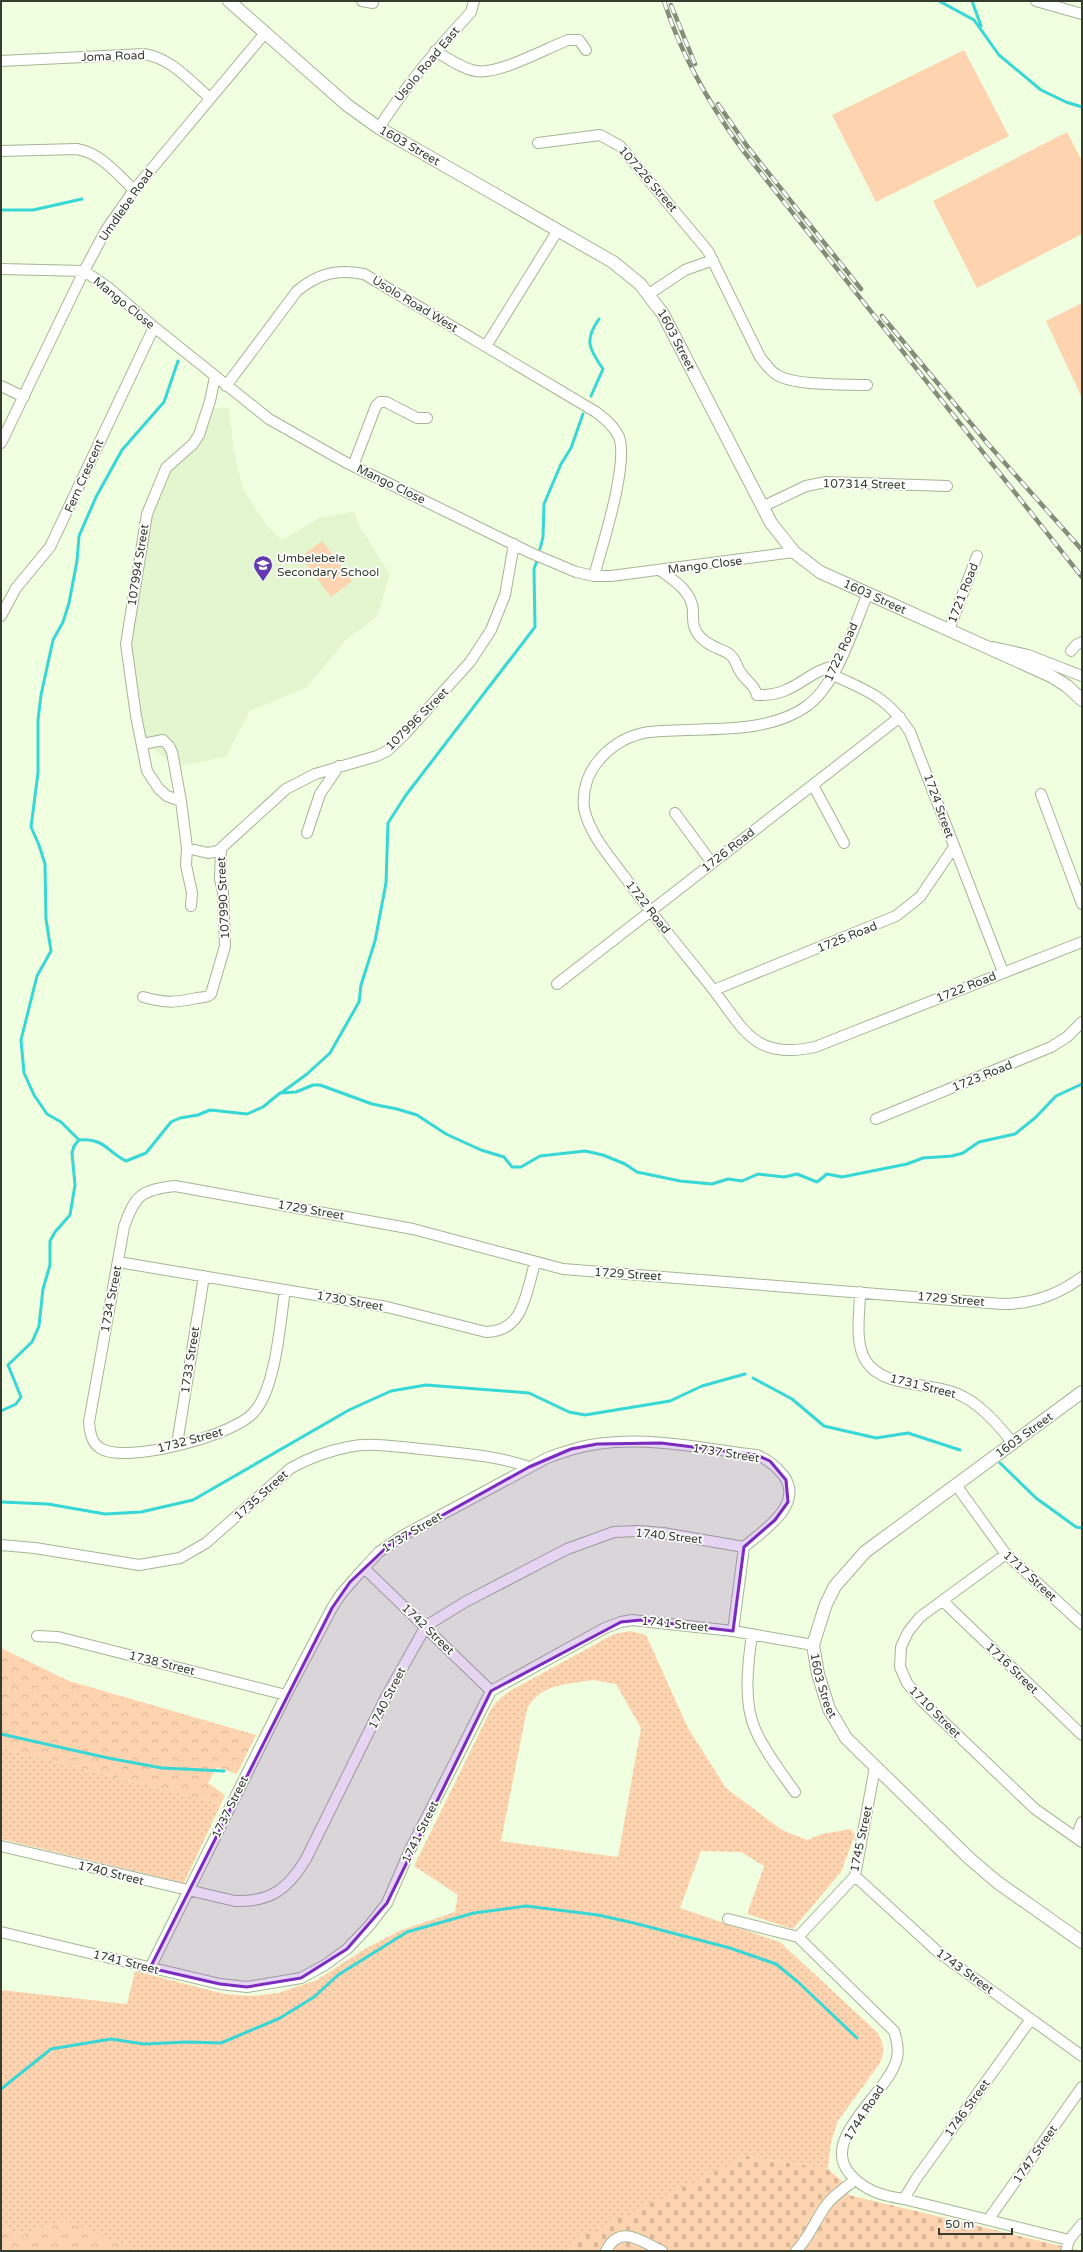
<svg xmlns="http://www.w3.org/2000/svg" width="1083" height="2252" font-family="'Varela Round',sans-serif">
<style>
.built{fill:#e4f6cf}
.grass{fill:url(#grass-dots);fill-rule:evenodd}
.forest{fill:url(#forest-crowns)}
.cemetery{fill:url(#cemetery-stones)}
.garden{fill:#fdd3b0}
.lines{fill:none;stroke-linecap:round;stroke-linejoin:round}
.stream{stroke:#37d7d6;stroke-width:3}
.minor-casing{stroke:#a6b496;stroke-width:12}
.tertiary-casing{stroke:#a6b496;stroke-width:14}
.minor{stroke:#fff;stroke-width:10}
.tertiary{stroke:#fff;stroke-width:12}
.rail-casing{stroke:#838d79;stroke-width:4.5}
.rail{stroke:#fff;stroke-width:3;stroke-dasharray:9;stroke-linecap:butt}
.marked{fill:#7b2cbf;fill-opacity:0.2;stroke:#7b2cbf;stroke-width:3;stroke-linejoin:round}
.labels{text-anchor:middle;dominant-baseline:central;stroke-width:3.5;stroke-linejoin:round;paint-order:stroke}
.street-label{font-size:12px;fill:#363c30;stroke:#fff}
.poi-label{font-size:12px;fill:#363c30;stroke:#fff;text-anchor:start}
</style>
<defs>
<pattern id="grass-dots" width="8" height="8" patternUnits="userSpaceOnUse"><rect width="8" height="8" fill="#fdd3b0"/><path d="M2 2h.1M6 6h.1" fill="none" stroke="#d9b698" stroke-width="1.8" stroke-linecap="round"/></pattern>
<pattern id="forest-crowns" width="20" height="18" patternUnits="userSpaceOnUse"><rect width="20" height="18" fill="#fdd3b0"/><path d="M2 6a3 3 0 1 1 6 0M12 15a3 3 0 1 1 6 0" fill="none" stroke="#d9b698"/></pattern>
<pattern id="cemetery-stones" width="16" height="16" patternUnits="userSpaceOnUse"><rect width="16" height="16" fill="#fdd3b0"/><path d="M2 7V4a2 2 0 0 1 4 0v3zM10 15v-3a2 2 0 0 1 4 0v3z" fill="#d9b698"/></pattern>
</defs>
<rect width="100%" height="100%" fill="#f0ffdf"/>
<path class="built" d="M210 408H229L234 450 243 489 267 526 282 540 319 518 354 511 360 527 390 574 377 617 346 640 306 688 250 711 226 757 175 767 149 745 143 727 129 645 147 521 164 476 199 442Z"/>
<path class="grass" d="M630 1631 646 1635 688 1728 726 1788 782 1830 807 1840 822 1834 851 1829 855 1835 841 1872 793 1929 747 1914 764 1866 741 1852 701 1851 680 1908 780 1942 878 2033C884 2045 885 2051 880 2063L838 2121 831 2142 828 2169 746 2156 570 2247 569 2251H131L125 2246 54 2223 24 2236 1 2226V1990L127 2004 135 1971 225 1994 251 1996 278 1993 317 1980 363 1950 399 1931 455 1912 458 1895 414 1866 491 1709 497 1701 508 1692 614 1634ZM593 1680 616 1684 641 1728 618 1857 501 1841 527 1709C541 1683 566 1685 593 1680Z
M1 1748 221 1804 184 1883 1 1839Z"/>
<path class="forest" d="M1 1648 69 1681 256 1735 237 1774 217 1767 208 1783 225 1795 221 1804 1 1748Z
M68 2221 125 2246 131 2251H1V2226L24 2236 54 2223Z"/>
<path class="cemetery" d="M746 2156 828 2169 842 2181 849 2195 1082 2251H569L572 2242Z"/>
<path class="garden" d="M964 50 1009 136 876 202 832 115Z
M1067 132 1082 161V234L977 288 933 201Z
M1082 303V398L1046 321Z
M322 541 352 581 331 597 301 557Z"/>
<g class="lines">
<path class="stream" d="M939 1 974 20 999 55 1041 90 1066 102 1082 107
M972 1 981 26
M1 210H33L82 199
M591 396 603 369C589 349 584 340 599 319
M540 549 543 537 544 504 561 464 571 448 583 414
M281 1093 307 1074 330 1053 359 1002 361 985 375 941 386 883 388 823 406 795 535 627 534 569 537 561
M79 1140 61 1122 47 1114 34 1095 24 1073 21 1040 37 976 51 951 46 919 45 864 39 845 31 827 38 773V720L41 695 53 640 63 622 69 603 77 561 79 536 96 497 122 450 164 402 178 361
M753 1378 792 1399 824 1426 876 1438 908 1433 960 1450
M1 1411 16 1404 21 1397 8 1365 32 1342 39 1326 43 1289 50 1265V1241L55 1232 70 1215 75 1185 72 1153 74 1146 79 1140C105 1138 106 1151 126 1161L146 1153 171 1122 180 1118 198 1115 210 1110 247 1114 263 1107 280 1093 296 1092 313 1085H320L372 1104 397 1109 417 1115 446 1134 481 1150 504 1157 512 1167H521L540 1156 585 1151 603 1155 625 1164 637 1172 680 1181 712 1184 728 1179 742 1181 758 1174 784 1177 797 1174 817 1182 827 1174 842 1177 907 1164 923 1158 952 1156 963 1153 979 1142 1015 1134 1035 1118 1056 1096 1082 1084
M1000 1463 1036 1498 1076 1527 1082 1528
M1 1502 48 1504 105 1514 141 1512 193 1500 349 1410 391 1391 426 1385 529 1393 569 1412 585 1415 670 1401 702 1386 745 1374
M1 1734 108 1758 162 1768 224 1771
M1 2089 51 2049 111 2039 144 2044 187 2042 221 2043 280 2018 314 1997 338 1975 407 1932 474 1913 526 1906 598 1915 634 1923 730 1948 776 1964 798 1982 857 2038"/>
<defs>
<path id="minor" d="M362 1 373 3
M1036 1 1082 14
M435 51C448 58 462 69 476 71 498 75 545 49 568 40H579L586 50
M1 61 144 54C171 58 190 81 210 98
M379 128C406 85 437 49 471 12L474 1
M538 143 600 135 620 146 708 251 760 357C765 363 770 371 777 375 795 386 845 384 867 385
M1 151 77 149C101 153 117 174 134 190
M1 269 84 271 109 288 154 327 269 419 345 462 531 553 576 572 594 576H611L794 552
M649 294 685 270 713 260
M486 346 558 230
M1 386 24 397
M226 386 297 291C319 273 337 269 364 274L596 412C605 419 614 426 619 437 629 463 602 547 594 576
M1 443 84 271 106 230 134 190 265 33
M353 466 376 406 380 402H386L417 418H427
M762 507 806 486 826 482 947 486
M661 571C675 581 691 591 693 610 693 617 692 625 696 631 703 644 716 647 728 653 736 658 736 666 741 673 746 681 755 685 757 695 796 697 807 669 837 666
M868 593C853 628 838 683 807 706 763 737 700 726 649 732 629 735 613 744 600 759 588 772 582 790 584 808 589 833 609 856 624 876 651 913 680 948 708 983 743 1026 751 1061 815 1047L1082 942
M1 616 16 588 50 547 154 327
M949 630 977 556
M993 647 1028 655 1082 676
M1071 651 1076 645 1082 642
M833 675C870 692 887 697 910 732L1003 972
M143 744 163 740 169 746 172 752 181 801 187 848 186 865 192 893 191 906
M813 785 844 843
M1041 794 1082 904
M181 801 167 796 159 789 147 771 136 716 126 644 147 514 166 468 193 444 199 435 210 401 215 377
M675 813 712 863
M307 833 320 794 339 766
M187 848 208 853 218 851 286 789 315 774 377 756 387 751 404 735 470 662 491 630 505 595 514 544
M557 984 900 717
M714 990 896 916 920 897 954 847
M143 997C166 1003 173 1003 197 998 203 997 207 998 211 994L225 946 223 892 220 879 221 850
M876 1119 1051 1047 1067 1037 1082 1022
M118 1262 387 1307 486 1332C524 1332 526 1292 535 1263
M285 1290C280 1323 276 1388 254 1412 236 1435 125 1465 100 1448 91 1442 90 1432 89 1422L124 1227C135 1195 141 1190 175 1186L413 1229 563 1269 1002 1304C1033 1304 1057 1295 1082 1277
M860 1292C860 1312 854 1343 866 1361 884 1390 936 1381 964 1397 983 1407 999 1426 1013 1443
M177 1444 204 1276
M956 1485 1005 1553 1082 1624
M1 1545 35 1548 139 1565 180 1558 206 1543 291 1468C309 1458 328 1451 348 1447 372 1442 397 1447 421 1449 457 1453 495 1455 529 1467
M1006 1554 920 1617 908 1632 901 1647 900 1667 907 1683 922 1701 1035 1809 1082 1842
M364 1568 491 1691
M941 1602 946 1604 1082 1735
M733 1631 744 1547
M752 1634C748 1662 743 1702 755 1729 765 1752 781 1772 795 1792
M37 1636 58 1637 286 1695
M1076 1837 1082 1822
M1 1846 235 1901C271 1902 288 1889 306 1859L386 1697 426 1626 465 1602 567 1549 614 1532 638 1531 663 1533 744 1547
M855 1876 938 1952 1082 2056
M728 1919 798 1937 894 2031C897 2040 899 2048 897 2058 890 2092 818 2138 850 2174 865 2191 883 2196 904 2199L1069 2240
M1 1932 220 1984 247 1987 301 1978 325 1965 347 1949 369 1926 387 1903 410 1850 491 1691 605 1628 621 1622 632 1620 733 1631 813 1645
M798 1937 855 1876 875 1767
M150 1968 286 1695 332 1608 341 1594 364 1568 379 1552 402 1536 547 1458C563 1452 580 1446 597 1444 650 1436 705 1449 757 1455 769 1460 776 1466 784 1476 804 1505 764 1530 744 1547
M904 2199 916 2179 1031 2019
M988 2220 1082 2087
M606 2251C620 2223 642 2242 662 2251
M796 2251C809 2238 815 2221 825 2207 832 2196 845 2188 855 2180
M1066 2251 1069 2240 1082 2224"/>
<g id="tertiary">
<path id="s1" d="M229 1 347 105 379 128 613 262 640 284 663 314 771 523 794 552 820 572 1051 676 1067 686 1082 700"/>
<path id="s2" d="M1082 1392 865 1552 835 1586 826 1604 813 1645 818 1674 829 1709 846 1738 969 1858 997 1882 1082 1942"/>
</g>
</defs>
<use href="#minor" class="minor-casing"/>
<use href="#tertiary" class="tertiary-casing"/>
<use href="#minor" class="minor"/>
<use href="#tertiary" class="tertiary"/>
<defs>
<path id="rail" d="M664 1C681 55 708 102 741 148L1082 577
M671 5 695 64
M718 104 747 146 861 289
M882 316 988 444 1082 550"/>
</defs>
<use href="#rail" class="rail-casing"/>
<use href="#rail" class="rail"/>
</g>
<path class="marked" d="M661 1443 757 1455 770 1461 786 1480 788 1502 775 1520 744 1547 733 1631 641 1620 621 1622 491 1691 387 1903 347 1949 301 1978 247 1987 220 1984 150 1968 332 1608 350 1582 389 1545 529 1467 571 1449 597 1444Z"/>
<defs>
<symbol id="school-pin" viewBox="-11 -11 22 30"><path d="M0 17L-7.5 6A9.5 9.5 0 1 1 7.5 6Z" fill="#633ab2" stroke="#fff"/><path d="M0-5L7-2L0 1L-7-2ZM-4 1L0 2.5L4 1V4Q0 6-4 4Z" fill="#fff"/></symbol>
</defs>
<g fill-rule="evenodd">
<use href="#school-pin" x="252" y="554" width="22" height="30"/>
</g>
<g class="labels">
<g class="street-label">
<text transform="translate(113 56) rotate(-2)">Joma Road</text>
<text transform="translate(427 64) rotate(-50)">Usolo Road East</text>
<text stroke="none"><textPath href="#s1" startOffset="232">1603 Street</textPath></text>
<text transform="translate(648 179) rotate(49)">107226 Street</text>
<text transform="translate(126 205) rotate(-55)">Umdlebe Road</text>
<text transform="translate(124 303) rotate(39)">Mango Close</text>
<text transform="translate(415 304) rotate(31)">Usolo Road West</text>
<text stroke="none"><textPath href="#s1" startOffset="568">1603 Street</textPath></text>
<text transform="translate(84 476) rotate(-66)">Fern Crescent</text>
<text transform="translate(391 484) rotate(26)">Mango Close</text>
<text transform="translate(864 484) rotate(1)">107314 Street</text>
<text transform="translate(138 565) rotate(-81)">107994 Street</text>
<text transform="translate(705 565) rotate(-7)">Mango Close</text>
<text transform="translate(963 593) rotate(-69)">1721 Road</text>
<text stroke="none"><textPath href="#s1" startOffset="904">1603 Street</textPath></text>
<text transform="translate(841 652) rotate(-65)">1722 Road</text>
<text transform="translate(417 719) rotate(-45)">107996 Street</text>
<text transform="translate(939 806) rotate(70)">1724 Street</text>
<text transform="translate(728 850) rotate(-38)">1726 Road</text>
<text transform="translate(223 898) rotate(-93)">107990 Street</text>
<text transform="translate(648 907) rotate(52)">1722 Road</text>
<text transform="translate(847 937) rotate(-22)">1725 Road</text>
<text transform="translate(966 987) rotate(-22)">1722 Road</text>
<text transform="translate(982 1076) rotate(-22)">1723 Road</text>
<text transform="translate(311 1210) rotate(10)">1729 Street</text>
<text transform="translate(628 1274) rotate(4)">1729 Street</text>
<text transform="translate(111 1299) rotate(-79)">1734 Street</text>
<text transform="translate(951 1299) rotate(5)">1729 Street</text>
<text transform="translate(350 1301) rotate(10)">1730 Street</text>
<text transform="translate(190 1360) rotate(-81)">1733 Street</text>
<text transform="translate(923 1386) rotate(14)">1731 Street</text>
<text transform="translate(1024 1435) rotate(-36)">1603 Street</text>
<text transform="translate(190 1440) rotate(-15)">1732 Street</text>
<text transform="translate(726 1453) rotate(9)">1737 Street</text>
<text transform="translate(261 1495) rotate(-42)">1735 Street</text>
<text transform="translate(412 1532) rotate(-31)">1737 Street</text>
<text transform="translate(669 1536) rotate(6)">1740 Street</text>
<text transform="translate(1030 1576) rotate(43)">1717 Street</text>
<text transform="translate(675 1624) rotate(6)">1741 Street</text>
<text transform="translate(428 1629) rotate(44)">1742 Street</text>
<text transform="translate(162 1663) rotate(14)">1738 Street</text>
<text transform="translate(1012 1668) rotate(44)">1716 Street</text>
<text stroke="none"><textPath href="#s2" startOffset="420">1603 Street</textPath></text>
<text transform="translate(387 1698) rotate(-63)">1740 Street</text>
<text transform="translate(935 1712) rotate(45)">1710 Street</text>
<text transform="translate(230 1807) rotate(-64)">1737 Street</text>
<text transform="translate(420 1832) rotate(-64)">1741 Street</text>
<text transform="translate(861 1839) rotate(-78)">1745 Street</text>
<text transform="translate(111 1873) rotate(14)">1740 Street</text>
<text transform="translate(126 1962) rotate(14)">1741 Street</text>
<text transform="translate(965 1971) rotate(36)">1743 Street</text>
<text transform="translate(967 2108) rotate(-54)">1746 Street</text>
<text transform="translate(864 2113) rotate(-57)">1744 Road</text>
<text transform="translate(1035 2154) rotate(-55)">1747 Street</text>
</g>
<g class="poi-label">
<text x="277" y="558">Umbelebele<tspan x="277" dy="14">Secondary School</tspan></text>
</g>
</g>
<rect width="1083" height="2252" fill="none" stroke="#363c30" stroke-width="4"/>
<path d="M939 2228v6h73v-6" fill="none" stroke="#363c30" stroke-width="2"/>
<text x="945" y="2228" font-size="12" fill="#363c30" stroke="#ffffff" stroke-width="3" paint-order="stroke">50 m</text>
</svg>
